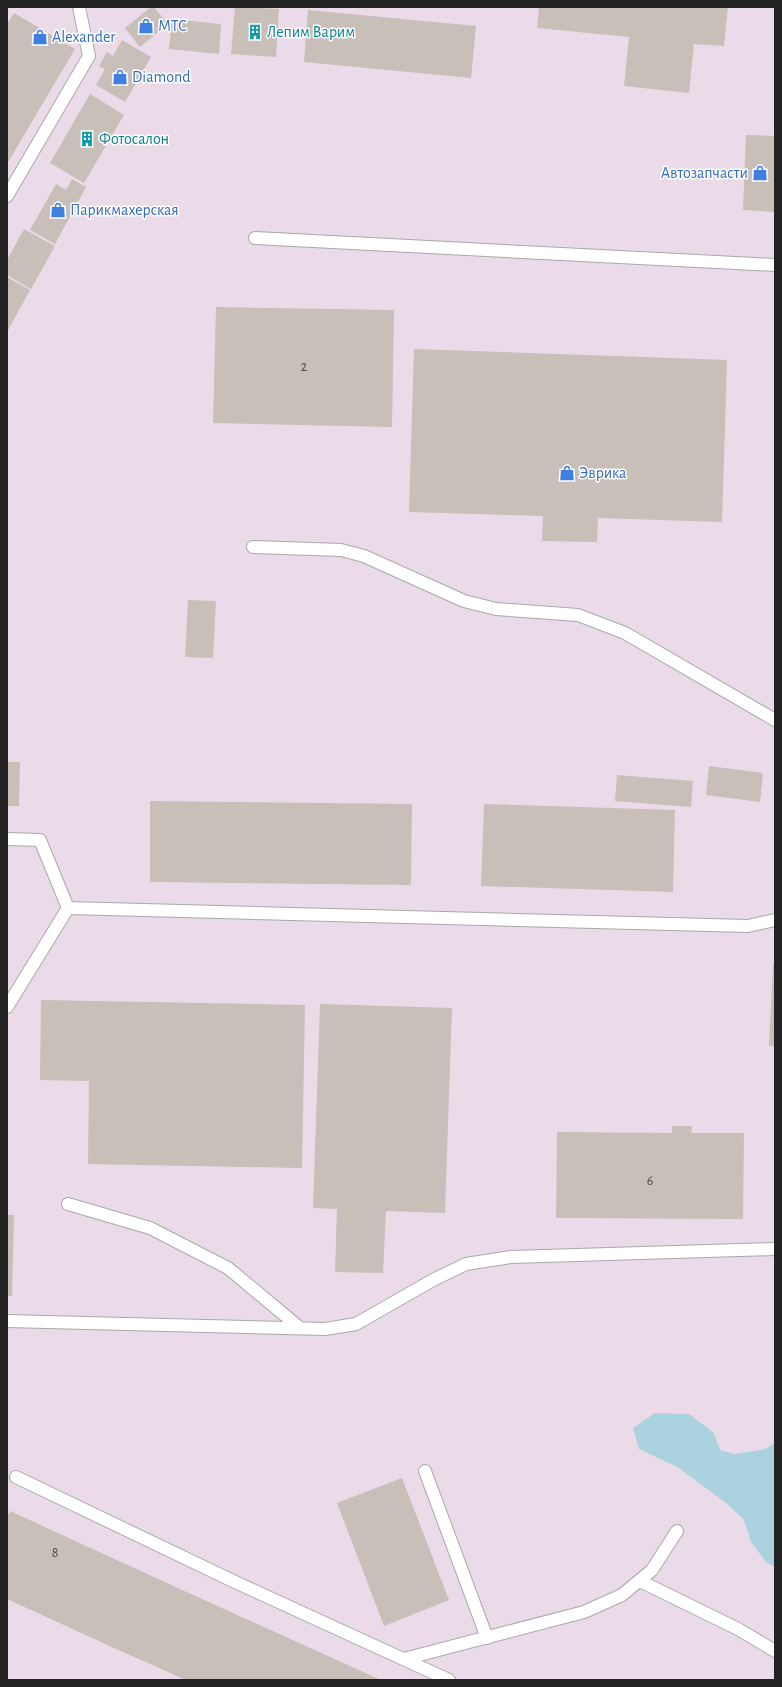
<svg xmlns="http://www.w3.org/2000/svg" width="782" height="1687" font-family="'Alegreya Sans',sans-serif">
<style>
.industrial{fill:#ebdbe8}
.water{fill:#aad3df}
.building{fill:#c7bfb8}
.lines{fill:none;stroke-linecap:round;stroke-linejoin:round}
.lane-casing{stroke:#a9a9a9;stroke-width:14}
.lane{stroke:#fff;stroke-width:12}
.labels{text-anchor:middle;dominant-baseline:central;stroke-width:3;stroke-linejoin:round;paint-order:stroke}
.number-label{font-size:14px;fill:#4b4948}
.shop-label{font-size:16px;fill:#366cbe;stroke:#fff;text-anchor:start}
.culture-label{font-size:16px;fill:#0d838f;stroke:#fff;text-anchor:start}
</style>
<rect width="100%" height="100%" fill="#f2efe9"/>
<path class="industrial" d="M7 7H775V1680H7Z"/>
<path class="water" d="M655 1413 689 1414 714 1433 720 1450 734 1454 765 1449 775 1443V1567L766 1562 751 1542 744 1520 726 1503 679 1468 639 1449 633 1428Z"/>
<path class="building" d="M151 7H154L168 24 140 47 125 28Z
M235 7 279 9 276 57 231 54Z
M539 7H728L724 46 694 44 689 93 624 86 629 37 537 28Z
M308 10 476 26 471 78 304 62Z
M14 13 75 49 7 164V24Z
M172 19 221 24 219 54 169 49Z
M122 40 151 57 125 102 96 85 105 69 99 66 107 52 113 56Z
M90 94 124 115 84 183 50 163Z
M746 135 775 136V212L743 210Z
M72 179 86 187 55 244 30 230 56 184 66 190Z
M24 229 55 246 31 289 7 275V260Z
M7 277 30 290 7 332Z
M216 307 394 310 392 427 213 423Z
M414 349 727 360 722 522 598 518 597 542 542 541 543 516 409 512Z
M188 600 216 601 213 658 185 657Z
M7 762H20L19 806H7Z
M709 766 763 773 760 802 706 795Z
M617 775 693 781 691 807 615 801Z
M150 801 412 804 411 885 150 882Z
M484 804 675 810 673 892 481 886Z
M773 965H775V1046H769Z
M41 1000 305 1005 302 1168 88 1164 89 1081 40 1080Z
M320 1004 452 1008 445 1213 386 1211 383 1273 335 1272 337 1209 313 1208Z
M672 1126H692L691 1133H744L743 1219 556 1218 557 1132 672 1133Z
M7 1215H14L12 1296H7Z
M402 1478 449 1600 384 1626 337 1503Z
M10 1511 180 1589 381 1680H186L114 1648 7 1599V1517Z"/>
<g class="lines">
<defs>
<path id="lane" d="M7 196 89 56 79 7
M255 238 775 265
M253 547 341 550 364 556 464 601 496 609 578 615 625 633 775 720
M7 839 40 840 68 908 748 926 775 920
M7 1007 68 908
M68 1204 150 1228 228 1268 300 1328
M7 1321 325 1329 356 1324 433 1280 466 1264 511 1257 775 1249
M425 1471 487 1638
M16 1477 233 1581 449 1680
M640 1581 738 1629 775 1651
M404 1659 584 1612 622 1595 652 1570 677 1531"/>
</defs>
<use href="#lane" class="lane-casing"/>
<use href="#lane" class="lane"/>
</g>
<defs>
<symbol id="shop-bare" viewBox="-9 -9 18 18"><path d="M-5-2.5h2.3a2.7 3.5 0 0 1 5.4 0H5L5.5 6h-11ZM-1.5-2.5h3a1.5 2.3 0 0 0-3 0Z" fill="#3f7fe0" stroke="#fff" stroke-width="2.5" paint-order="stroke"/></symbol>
<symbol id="building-bare" viewBox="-9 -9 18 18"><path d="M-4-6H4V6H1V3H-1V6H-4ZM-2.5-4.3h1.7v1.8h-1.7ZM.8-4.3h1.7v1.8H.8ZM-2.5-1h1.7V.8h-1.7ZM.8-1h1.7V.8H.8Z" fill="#0f9aa8" stroke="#fff" stroke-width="2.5" paint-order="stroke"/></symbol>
</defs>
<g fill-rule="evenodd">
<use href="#shop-bare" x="135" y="15" width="22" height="22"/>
<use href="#building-bare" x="244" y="21" width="22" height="22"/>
<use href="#shop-bare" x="29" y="26" width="22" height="22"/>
<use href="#shop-bare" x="109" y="66" width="22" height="22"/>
<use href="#building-bare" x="76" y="128" width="22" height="22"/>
<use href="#shop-bare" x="749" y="162" width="22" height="22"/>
<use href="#shop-bare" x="47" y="199" width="22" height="22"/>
<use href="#shop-bare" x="556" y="462" width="22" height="22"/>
</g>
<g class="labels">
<g class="number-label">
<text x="304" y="367">2</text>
<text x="650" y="1181">6</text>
<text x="55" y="1553">8</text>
</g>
<g class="shop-label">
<text x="158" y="26">МТС</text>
<text x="52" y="37">Alexander</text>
<text x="132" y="77">Diamond</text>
<text x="748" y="173" text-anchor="end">Автозапчасти</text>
<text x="70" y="210">Парикмахерская</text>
<text x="579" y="473">Эврика</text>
</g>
<g class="culture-label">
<text x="267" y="32">Лепим Варим</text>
<text x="99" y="139">Фотосалон</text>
</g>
</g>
<rect width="782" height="1687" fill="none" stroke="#222222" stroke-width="16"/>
</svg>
